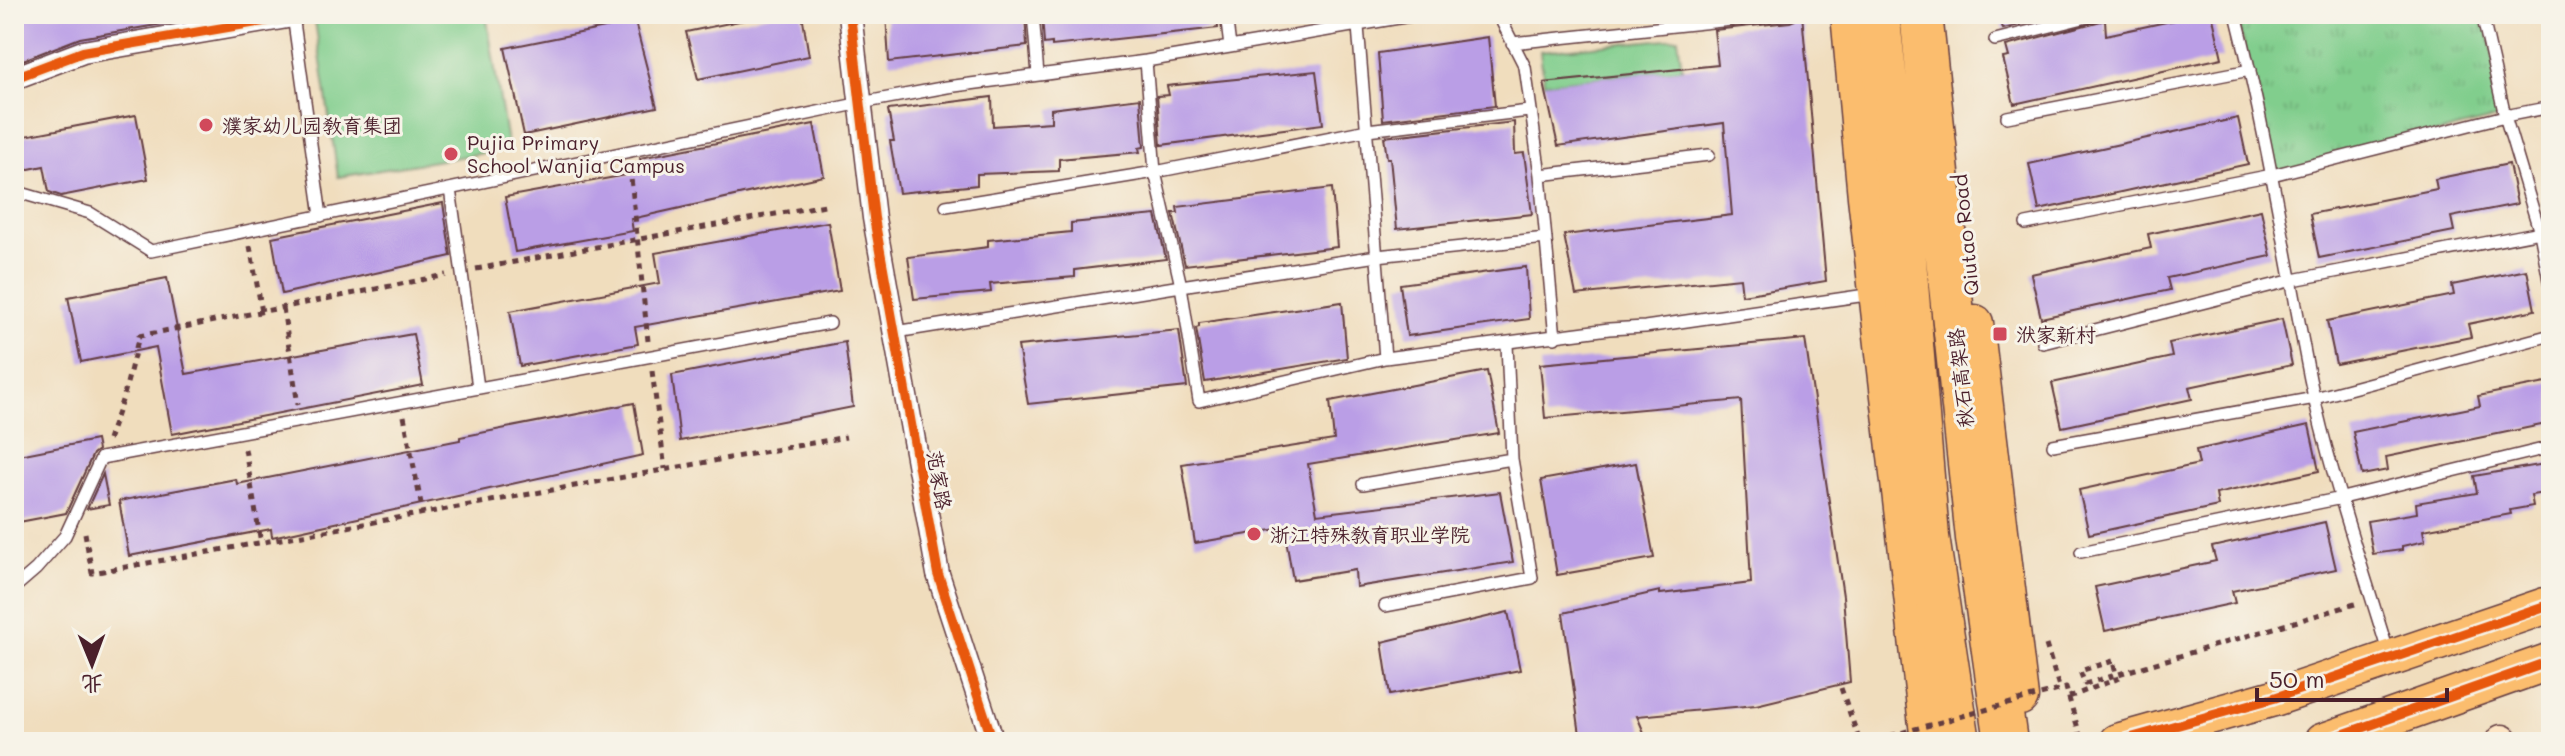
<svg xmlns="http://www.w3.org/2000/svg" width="2565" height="756" font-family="Mali,'LXGW WenKai TC',sans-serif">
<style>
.green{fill:#81ce8d;stroke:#66765c;stroke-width:2}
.park{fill:url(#park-tufts);stroke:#66765c;stroke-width:2}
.building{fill:#ba9ee6}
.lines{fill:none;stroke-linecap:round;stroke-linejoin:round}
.lane-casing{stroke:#633c41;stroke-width:14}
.street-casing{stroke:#633c41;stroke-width:25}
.secondary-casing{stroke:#633c41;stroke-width:35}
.primary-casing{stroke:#633c41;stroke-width:39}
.highway-casing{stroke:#633c41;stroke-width:45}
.path{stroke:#633c41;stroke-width:5;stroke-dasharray:6 6;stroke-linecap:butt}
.lane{stroke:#fff;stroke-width:11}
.street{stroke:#fff;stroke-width:22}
.secondary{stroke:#fde5c5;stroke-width:32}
.primary{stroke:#fbbd6e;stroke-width:36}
.highway{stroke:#fbbd6e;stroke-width:42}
.path-bridge{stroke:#633c41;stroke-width:5;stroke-dasharray:6 6;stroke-linecap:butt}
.cycleway-casing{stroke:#f7f3e8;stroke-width:15}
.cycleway{stroke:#e8590c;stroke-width:10}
.poi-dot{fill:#d1495b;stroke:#f7f3e8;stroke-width:3}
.labels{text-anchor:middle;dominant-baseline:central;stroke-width:6;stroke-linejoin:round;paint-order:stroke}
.poi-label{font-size:20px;fill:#4a1f2b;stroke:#f7f3e8;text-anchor:start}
.street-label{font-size:20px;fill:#4a1f2b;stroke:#f7f3e8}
</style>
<defs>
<pattern id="park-tufts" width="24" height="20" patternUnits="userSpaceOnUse" patternTransform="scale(2)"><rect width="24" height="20" fill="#81ce8d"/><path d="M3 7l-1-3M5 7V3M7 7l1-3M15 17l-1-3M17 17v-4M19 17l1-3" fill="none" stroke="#71b07a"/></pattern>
</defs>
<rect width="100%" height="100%" fill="#f7f3e8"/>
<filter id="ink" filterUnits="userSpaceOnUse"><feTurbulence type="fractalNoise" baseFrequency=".0125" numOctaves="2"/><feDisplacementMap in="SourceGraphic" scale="16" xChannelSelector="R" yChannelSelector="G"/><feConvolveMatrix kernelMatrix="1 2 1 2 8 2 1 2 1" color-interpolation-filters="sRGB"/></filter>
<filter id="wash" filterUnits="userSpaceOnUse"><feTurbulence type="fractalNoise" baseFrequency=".006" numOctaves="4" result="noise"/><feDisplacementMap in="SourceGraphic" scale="32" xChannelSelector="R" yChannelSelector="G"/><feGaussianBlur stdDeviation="1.8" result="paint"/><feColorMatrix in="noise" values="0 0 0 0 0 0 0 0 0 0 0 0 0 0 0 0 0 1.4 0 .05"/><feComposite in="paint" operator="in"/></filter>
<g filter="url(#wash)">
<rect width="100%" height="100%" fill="#f0ddbd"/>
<path class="green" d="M314 14H486L508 149 338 177Z
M1678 38 1682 69 1544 83 1540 51Z"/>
<path class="park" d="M2236 14H2485L2505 116 2272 175Z"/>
<g id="blocks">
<path class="building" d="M14 14H198V18L80 38 23 60 14 61Z
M773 14H802L809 56 698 79 686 32Z
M886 14H1025L1027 46 889 62Z
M1042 14H1217L1218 28 1052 46V43L1044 44Z
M1797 14H1802L1826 281 1742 295 1740 278 1576 295 1564 235 1732 215 1724 123 1558 146 1544 83 1718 65 1714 30 1790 22 1795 20Z
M1999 14H2064L2003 29Z
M2203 14H2212L2222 58 2014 104 2003 58 2009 57 2006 46 2105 20 2106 35Z
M635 22 657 107 524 135 505 48Z
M1488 37 1495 106 1383 120 1378 53Z
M1316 71 1323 124 1161 145 1157 96 1169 95 1167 86Z
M992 97 993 126 1051 122V109L1140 98 1144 147 1139 148 1140 152 1059 159V171L977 174V185L899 193 890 141H894L888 110Z
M136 115 148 179 61 196 49 192 44 166 14 172V138Z
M2238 118 2248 164 2039 210 2029 164Z
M1514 122 1515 154 1524 153 1532 214 1397 229 1390 158H1387L1384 137Z
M814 124 824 176 631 219 633 231 515 252 505 197 643 172 640 158Z
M2509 164 2517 204 2451 217 2454 231 2319 258 2310 214 2437 189 2435 179Z
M1332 188 1337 247 1185 265 1173 213H1178L1177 207Z
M443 203 451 256 282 294 272 237Z
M2261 210 2271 256 2167 278 2170 290 2041 318 2031 274 2151 248 2148 234Z
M1156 215 1166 259 1075 270V277L990 284 991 292 914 299 908 257 988 247V240L1071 232V223Z
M828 222 840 291 635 327 638 344 520 366 510 311 660 283 655 253Z
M1526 267 1529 319 1407 336 1400 284Z
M2527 270 2535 310 2468 324 2471 337 2336 364 2327 321 2454 295 2452 285Z
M167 278 186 374 413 334 423 385 172 434 156 347 81 362 68 297Z
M1342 302 1347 358 1205 382 1196 328 1199 327V323Z
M2282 319 2292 365 2189 387 2192 399 2062 427 2052 383 2172 357 2169 343Z
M1179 330 1187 387 1028 404 1018 346Z
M1805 339 1843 596 1850 682 1756 705 1637 716 1648 742H1581L1563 613 1660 591V594L1751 583 1741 400 1545 418 1540 364Z
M845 342 853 407 680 441 672 375Z
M1487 371 1499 433 1308 464 1317 514 1500 492 1513 562 1356 587 1355 570 1293 580 1284 528 1195 543 1182 464 1334 440 1330 401Z
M2551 382V423L2386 457 2388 470 2362 475 2353 432 2480 406 2478 396Z
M634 403 643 455 272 537 271 529 129 556 119 501 236 479 237 484 460 440V437Z
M2309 425 2319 471 2216 494 2218 506 2089 534 2079 490 2199 464 2196 450Z
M96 440 98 450 93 454 66 513 14 523V456Z
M1636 463 1654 558 1557 575 1541 480Z
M2551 463V492L2531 495 2533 506 2510 510 2511 514 2423 530 2425 541 2402 546V550L2373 554 2367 521 2417 513 2416 503 2477 493 2474 476Z
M103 474 109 505 87 509Z
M2325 522 2336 569 2232 591 2235 603 2105 631 2095 587 2216 561 2212 547Z
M1508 612 1520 670 1390 695 1382 642Z"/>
</g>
</g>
<g filter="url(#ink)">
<use href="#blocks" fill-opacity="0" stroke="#633c41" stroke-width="2"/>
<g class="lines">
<defs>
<path id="lane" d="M1033 14 1038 75
M1226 14 1230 47 1422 14
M1357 14 1385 358
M1498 14 1525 67 1540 175 1555 338
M2236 14C2267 135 2286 257 2310 379 2329 471 2362 565 2389 655
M2482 14 2505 116 2540 233 2551 291
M293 15 321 216
M1995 40 2099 14
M1512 43 1789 14
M1230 47 1146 61 1155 172 1367 130 1529 111
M2007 117 2250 70
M1540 175 1709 155
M450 189 478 387
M14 191 90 213 151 251 861 103 947 87 1146 61
M2026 224 2272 175 2505 116 2551 107
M1546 238 1377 256 1181 286 1199 401 1385 358 1609 329 1645 327 1873 294
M896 332 1181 286 1155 172 946 206
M2043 343 2293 280 2551 230
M2053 445 2315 398 2551 335
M1363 484 1512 459 1507 344
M2081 552 2342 498 2551 447
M14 588 36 569 65 536 101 458 830 323
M1385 606 1532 578 1512 459"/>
<path id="street" d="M850 14 874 218 938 574 993 742
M14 78 83 52 293 16"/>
<path id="secondary" d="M2502 741 2503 742"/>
<path id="primary" d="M1849 14 1866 197 1929 742
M1975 323 2020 697
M2117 742 2274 698 2551 604
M2322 742 2551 661"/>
<path id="highway" d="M1878 14 1900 200 1928 537 1959 742
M1921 14 1977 538 2006 742"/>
</defs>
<use href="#lane" class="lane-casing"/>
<use href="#street" class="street-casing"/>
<use href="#secondary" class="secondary-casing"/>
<use href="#primary" class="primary-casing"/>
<use href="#highway" class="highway-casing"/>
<path class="path" d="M630 168 648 341
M250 246 262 312
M476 269 825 205
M283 308 298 405
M652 371 665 469
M404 416 423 514
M108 440 124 395 139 336 446 275
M245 449 261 543
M85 533 92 573 846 437
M2046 645 2060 690
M2113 661 2080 671 2085 684 2355 604
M1841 688 1860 742"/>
<use href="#lane" class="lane"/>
<use href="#street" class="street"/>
<use href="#secondary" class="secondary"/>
<use href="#primary" class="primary"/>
<use href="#highway" class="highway"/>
<path class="path-bridge" d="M2069 697 2117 679 2113 661
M1867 742 2066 688 2082 742"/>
<defs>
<path id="cycleway" d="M850 14 874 218 938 574 993 742
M14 78 83 52 293 16
M2117 742 2274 698 2551 604
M2322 742 2551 661"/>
</defs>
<use href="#cycleway" class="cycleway-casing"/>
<use href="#cycleway" class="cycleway"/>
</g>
</g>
<g class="poi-dot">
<circle cx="206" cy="125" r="8"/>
<circle cx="451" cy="154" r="8"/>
<rect x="1992" y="326" width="16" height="16" rx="4"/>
<circle cx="1254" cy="534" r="8"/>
</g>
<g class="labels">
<g class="poi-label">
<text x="222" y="125">濮家幼儿园教育集团</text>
<text x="467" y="142">Pujia Primary<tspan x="467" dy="23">School Wanjia Campus</tspan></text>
<text x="2016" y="334">洑家新村</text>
<text x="1270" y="534">浙江特殊教育职业学院</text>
</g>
<g class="street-label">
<text transform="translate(1965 235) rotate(-96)">Qiutao Road</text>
<text transform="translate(1960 378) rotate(-96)">秋石高架路</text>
<text transform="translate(940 480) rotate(80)">范家路</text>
</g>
</g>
<rect width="2565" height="756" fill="none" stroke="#f7f3e8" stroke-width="48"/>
<g transform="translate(92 664) rotate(179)" stroke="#f7f3e8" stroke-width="6" paint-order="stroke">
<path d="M0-6L14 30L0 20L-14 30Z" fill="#4a1f2b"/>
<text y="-12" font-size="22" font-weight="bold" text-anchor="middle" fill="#4a1f2b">北</text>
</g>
<path d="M2257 688v12h190v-12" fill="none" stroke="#4a1f2b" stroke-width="4"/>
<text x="2269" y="688" font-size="24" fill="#4a1f2b" stroke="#f7f3e8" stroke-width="6" paint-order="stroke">50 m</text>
</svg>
